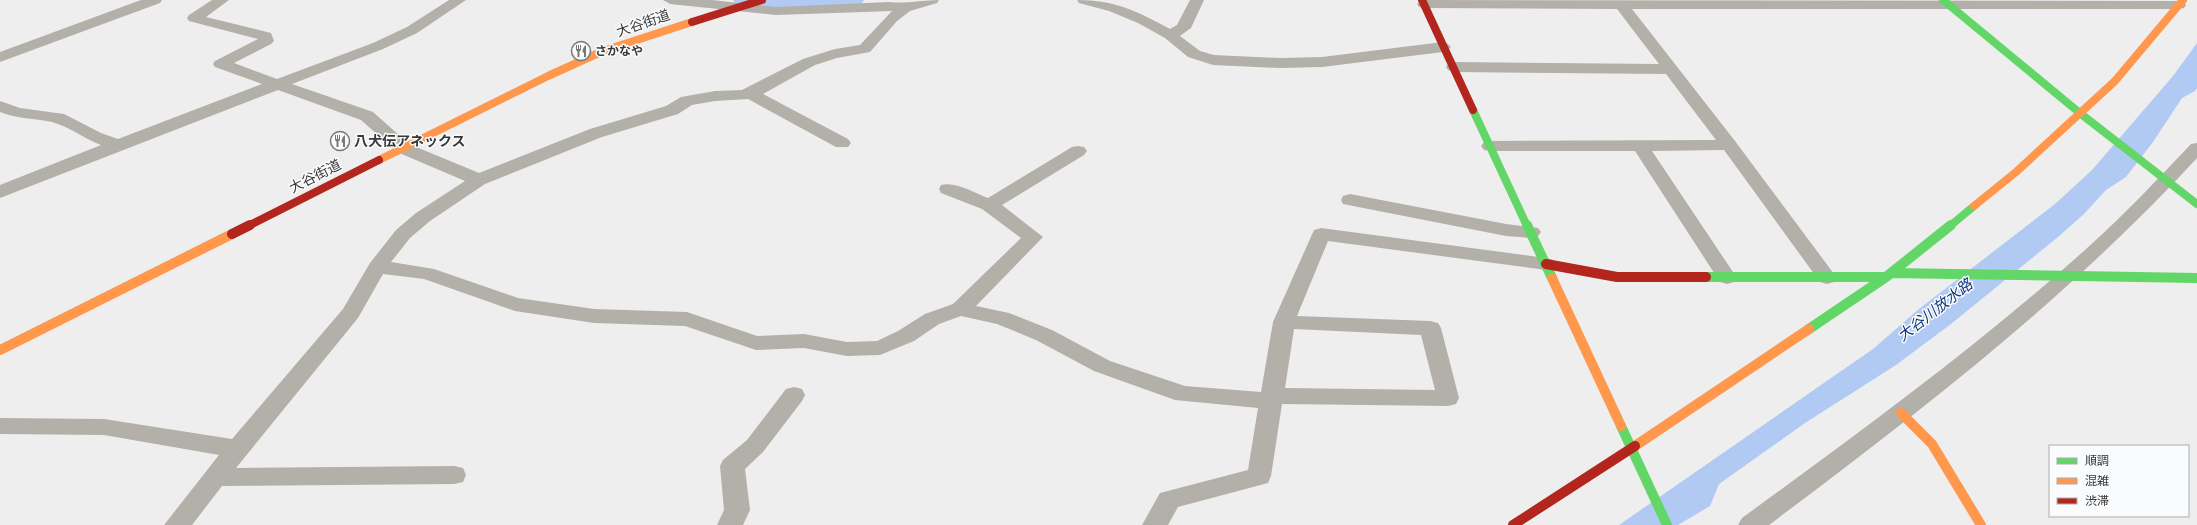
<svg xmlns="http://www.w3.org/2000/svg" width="2197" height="525" font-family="'Work Sans','Noto Sans JP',sans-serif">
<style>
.water{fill:#b1caf4}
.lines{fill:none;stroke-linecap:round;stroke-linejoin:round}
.river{fill:#b1caf4;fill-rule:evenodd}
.street{fill:#b2b0a8;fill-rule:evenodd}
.fast-far1{stroke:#63d668;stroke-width:8}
.fast{stroke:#63d668;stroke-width:10}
.slow-far1{stroke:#ff974d;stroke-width:8}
.slow{stroke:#ff974d;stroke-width:10}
.jam-far1{stroke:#b3261e;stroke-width:8}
.jam{stroke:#b3261e;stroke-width:10}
.labels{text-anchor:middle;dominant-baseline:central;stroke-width:3;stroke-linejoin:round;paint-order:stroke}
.far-poi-label{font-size:12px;font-weight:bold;fill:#383839;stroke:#fafbfc;text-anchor:start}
.street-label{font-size:14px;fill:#383839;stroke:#fafbfc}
.poi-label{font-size:14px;font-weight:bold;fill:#383839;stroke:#fafbfc;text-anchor:start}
.water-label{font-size:15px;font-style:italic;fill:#10387c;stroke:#fafbfc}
</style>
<rect width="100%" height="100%" fill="#eee"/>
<path class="water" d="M2197 43V88L2195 91 2182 98 2153 142 2126 177 2106 190 2084 214 2058 237 1951 324 1896 365 1805 423 1719 484 1710 506 1678 525H1619L1873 349 1919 309 2055 204 2092 170 2173 76Z"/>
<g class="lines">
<path class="river" d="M733 0H864L860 6C823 15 784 10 747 8L737 6Z"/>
<path class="street" d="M141 0H162L160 3 0 62V52Z
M212 0H229L206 17 271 33 274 41 271 44 234 63 277 79 373 43 407 27 449 0H466L417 33 383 49 292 84 373 112 409 144 479 173 590 129 666 106 681 97 715 91 742 90 803 59 835 49 860 45 892 11 776 15 670 4 663 0H712L776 7 889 2C906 4 922 0 939 0L937 3 910 11 897 21 870 52 837 58 815 65 763 94 848 139 851 143 848 147H836L748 99 715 101 692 105 678 114 602 137 485 184 430 221 410 238 391 262 434 269 518 298 594 309 687 312 757 336 804 334 847 342 877 341 898 331 925 314 953 304 1021 238 982 209 941 193 939 189 941 185C956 181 974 193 988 198L1072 147 1078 146 1084 147 1087 151 1084 155 1002 205 1043 237 976 306 1009 313 1052 330 1110 361 1185 386 1261 392 1273 322 1314 230 1321 228 1546 258 1553 260 1556 264 1553 268 1546 270 1328 241 1297 316 1430 321 1438 323 1441 328 1459 398 1456 404 1448 406 1282 404 1271 476 1268 483 1178 507 1168 525H1142L1160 493 1248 470 1258 408 1175 400 1094 371 1036 340 997 324 961 316 939 324 914 341 880 355 847 356 804 348 756 350 685 326 594 323 515 311 424 279 383 274 358 318 236 468 454 466 463 468 466 475 463 482 454 484 222 486 192 525H164L219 455 104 435 0 434V418L104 419 232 439 343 309 370 263 396 230 416 213 465 181 397 152 361 120 278 90 0 198V185L101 145C85 139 68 126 52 122 34 118 17 119 0 112V101L20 108 64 114 101 133 118 139 262 84 215 67 213 64 215 61 258 39 189 21 187 18 189 15ZM1294 329 1421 335 1435 390 1285 388Z
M1077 0C1115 0 1137 11 1170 29L1177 25 1190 0H1204L1191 28 1180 36 1200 51 1214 55 1280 58 1322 57 1443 42 1448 44 1451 47 1448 50 1443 52 1322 67 1280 68 1213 65 1188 57 1165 38 1138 23 1109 11 1079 3Z
M1423 0 2179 1 2184 2 2186 5 2184 8 2179 9H1632L1735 141 1837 278 1834 282 1827 284 1820 282 1724 150 1652 151 1737 278 1734 282 1727 284 1720 282 1635 151H1490L1484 150 1481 146 1484 142 1490 141 1716 140 1666 74 1454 72 1448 70 1446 67 1448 64 1454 62 1659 64 1617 9 1424 8 1419 7 1417 4Z
M2197 143V158C2067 299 1922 410 1769 525H1738L1742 518C1860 432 1978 346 2086 249 2123 216 2157 180 2191 144Z
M1350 194 1506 224 1538 228 1541 232 1538 236 1531 238 1506 236 1343 204 1341 200 1343 196Z
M794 387 802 389 805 395 802 401 763 452 745 469 750 510 743 525H717L724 510 720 466 723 460 747 440 786 389Z"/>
<path class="fast-far1" d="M1943 0 2081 114 2197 204
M1473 110 1527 226
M1950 226 1974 206"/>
<path class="fast" d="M1527 225 1552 278
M1891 273 2197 278
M1706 277H1886
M1809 329 1886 277 1951 225
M1621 426 1667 525"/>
<path class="slow-far1" d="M379 160 548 76 603 51 692 22
M1974 206 2016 172 2115 81 2183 0"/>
<path class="slow" d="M1552 278 1621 426
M0 350 232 234
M1901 413 1932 444 1981 525
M1635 446 1809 329"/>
<path class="jam-far1" d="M1422 0 1473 110
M692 22 762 0
M248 226 379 160"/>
<path class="jam" d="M232 234 250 225
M1546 264 1617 277H1706
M1513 525 1635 446"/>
</g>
<defs>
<symbol id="restaurant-ring" viewBox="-11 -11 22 22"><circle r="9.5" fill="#fafbfc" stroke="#787878" stroke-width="1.5"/><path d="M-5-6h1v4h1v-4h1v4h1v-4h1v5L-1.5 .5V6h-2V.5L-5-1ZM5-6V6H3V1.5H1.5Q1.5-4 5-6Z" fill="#787878"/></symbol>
</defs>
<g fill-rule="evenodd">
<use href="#restaurant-ring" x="570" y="40" width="22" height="22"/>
<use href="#restaurant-ring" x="329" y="130" width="22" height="22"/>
</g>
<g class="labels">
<g class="far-poi-label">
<text x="595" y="51">さかなや</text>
</g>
<g class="street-label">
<text transform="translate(643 23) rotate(-19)">大谷街道</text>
<text transform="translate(315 176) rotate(-27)">大谷街道</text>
</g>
<g class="poi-label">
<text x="354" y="141">八犬伝アネックス</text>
</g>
<g class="water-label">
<text transform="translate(1935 310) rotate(-38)">大谷川放水路</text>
</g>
</g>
<rect x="2049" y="445" width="140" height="72" fill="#fafbfc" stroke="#acadae"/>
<rect x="2057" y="458" width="20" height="6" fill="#63d668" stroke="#acadae"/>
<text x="2085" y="465" font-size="12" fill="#383839">順調</text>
<rect x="2057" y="478" width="20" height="6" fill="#ff974d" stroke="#acadae"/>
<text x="2085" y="485" font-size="12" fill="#383839">混雑</text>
<rect x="2057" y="498" width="20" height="6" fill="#b3261e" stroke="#acadae"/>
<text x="2085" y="505" font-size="12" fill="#383839">渋滞</text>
</svg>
